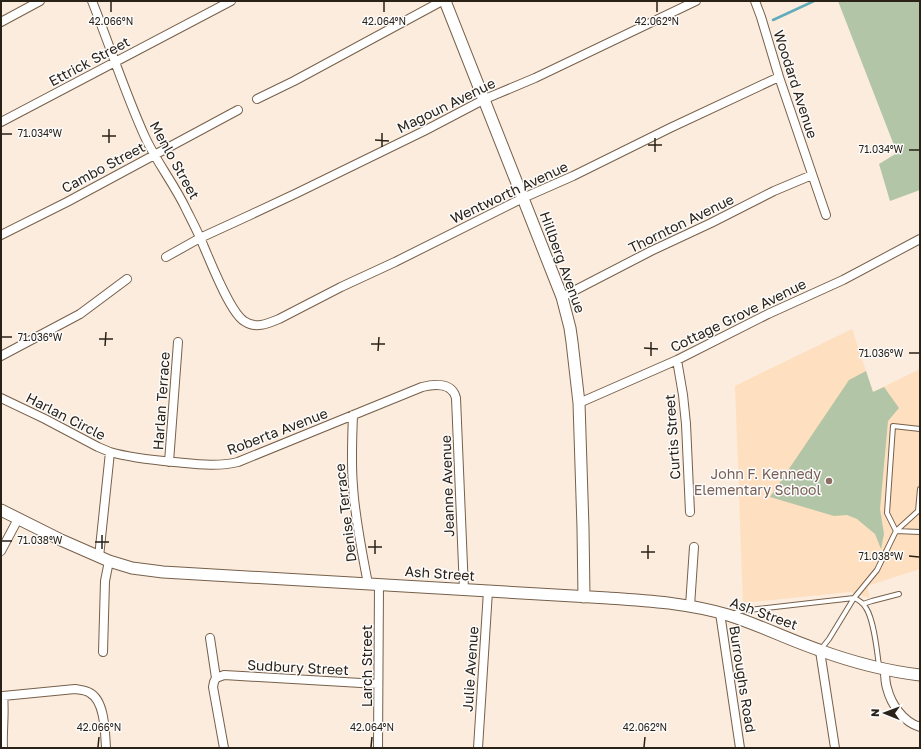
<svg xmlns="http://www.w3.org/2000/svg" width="921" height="749" font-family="'Golos Text',sans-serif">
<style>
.built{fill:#fedfbf}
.green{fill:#b2c5a6}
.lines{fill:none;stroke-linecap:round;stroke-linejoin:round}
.stream{stroke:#62abba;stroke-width:2.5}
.lane-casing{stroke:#76604a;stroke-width:6}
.street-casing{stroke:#76604a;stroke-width:10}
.secondary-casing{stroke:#76604a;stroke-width:13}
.lane{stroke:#fff;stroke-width:4}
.street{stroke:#fff;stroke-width:8}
.secondary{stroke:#fff;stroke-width:11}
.ticks{fill:none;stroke:#2a2117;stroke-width:1.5}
.education-dot{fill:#8d6e63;stroke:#fcfcfc;stroke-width:1.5}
.labels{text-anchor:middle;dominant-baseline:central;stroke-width:3;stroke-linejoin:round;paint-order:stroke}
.street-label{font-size:14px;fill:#2a2117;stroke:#fcfcfc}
.education-label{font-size:14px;fill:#785e54;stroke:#fcfcfc;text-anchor:end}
.ticks-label{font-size:10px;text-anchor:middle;fill:#2a2117;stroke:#fcfcfc;stroke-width:3;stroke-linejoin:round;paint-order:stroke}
</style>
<rect width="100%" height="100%" fill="#fcecdd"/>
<path class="built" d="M852 329 873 392 920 369V569L867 586 870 598 850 592 743 603 735 386Z"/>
<path class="green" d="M838 1H920V190L890 201 879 164 897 153Z
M866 371 873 392 884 387 899 408 888 421 880 509 884 534 881 549 875 534 857 519 847 515 834 516 770 497 849 380Z"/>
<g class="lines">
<path class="stream" d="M773 20 814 1"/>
<defs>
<path id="lane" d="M896 531 887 513 893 426 920 429
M896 531 920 532
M854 598C859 600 863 603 866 608 874 620 877 651 879 666
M863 604 872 601 899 594
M732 614 740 611 854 598
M821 649 829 639 854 598 877 570 896 531 918 511 920 489"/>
<path id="street" d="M92 1C110 46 125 93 145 137 157 163 175 185 187 211 193 223 199 234 204 247 211 263 230 312 244 321 255 329 267 324 279 319L341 287 395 262 523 198 573 176 670 128 779 77
M755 1 761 17 779 77 826 215
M1 22 40 1
M257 99 294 81 442 1
M1 122 231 1
M1 235 67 202 238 110
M166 257 200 238 248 216 297 193 424 131 485 99 535 78 696 1
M562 297 651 251 711 223 774 191 812 175
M1 356 80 314 127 279
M677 360 683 395 686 424 690 512
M1 398 45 419 98 447 110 452 99 557
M579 403 677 360 768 314 843 280 920 239
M353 415C352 439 351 463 353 486 355 519 362 552 368 584
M110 452C131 458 152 460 174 462 196 464 217 467 238 462L422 387C434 384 452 382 456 398L464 590
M169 462 178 342
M1 551 18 519
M690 606 694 547
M720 613 740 748
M210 638C212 652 214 665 216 678L214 682 213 687 224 748
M820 651 835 748
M103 652 105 581 109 561
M885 669C885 675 885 682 887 688 891 704 903 722 920 727
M216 678 224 675 378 684
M3 748C2 731 5 713 3 696L75 689C80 690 86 690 90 693 105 701 105 733 106 748
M378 748 379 584
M478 748 488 591"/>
<path id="secondary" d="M445 1 562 297 570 328 572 342 579 403 583 528 584 597
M1 510 61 540 109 561 132 568 163 572 608 598C648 601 689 603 728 615 760 625 789 640 819 650 852 662 886 671 920 675"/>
</defs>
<use href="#lane" class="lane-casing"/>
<use href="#street" class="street-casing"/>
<use href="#secondary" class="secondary-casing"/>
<use href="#lane" class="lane"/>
<use href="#street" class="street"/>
<use href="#secondary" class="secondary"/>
</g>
<path class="ticks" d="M111 12V2M384 12V2M657 12V2M2 134H12M102 136H116M375 140 389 141M109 143V129M648 145H662M382 147V133M909 150H919M655 152V138M2 337H12M99 339H113M371 344H385M105 346 106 332M644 348 658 349M378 351 379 337M909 353H919M651 356V342M2 541H12M95 542H109M368 547H382M102 549V535M641 552H655M375 554V540M909 556 919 557M648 559V545M98 747 99 737M371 747 372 737M644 747 645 737"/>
<circle class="education-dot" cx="829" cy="481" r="4"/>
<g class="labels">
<g class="street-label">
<text transform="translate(89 61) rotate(-28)">Ettrick Street</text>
<text transform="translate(796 84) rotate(72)">Woodard Avenue</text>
<text transform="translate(446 105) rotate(-26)">Magoun Avenue</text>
<text transform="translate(175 160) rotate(61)">Menlo Street</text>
<text transform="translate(103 167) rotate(-28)">Cambo Street</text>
<text transform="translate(509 192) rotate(-25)">Wentworth Avenue</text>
<text transform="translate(681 223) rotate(-26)">Thornton Avenue</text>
<text transform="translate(563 262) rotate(70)">Hillberg Avenue</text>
<text transform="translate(738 315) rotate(-26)">Cottage Grove Avenue</text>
<text transform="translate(161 401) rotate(-86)">Harlan Terrace</text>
<text transform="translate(66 416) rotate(27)">Harlan Circle</text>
<text transform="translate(277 431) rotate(-21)">Roberta Avenue</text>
<text transform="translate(672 437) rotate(-94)">Curtis Street</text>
<text transform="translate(447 486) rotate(-92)">Jeanne Avenue</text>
<text transform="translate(345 513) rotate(-97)">Denise Terrace</text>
<text transform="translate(440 573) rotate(4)">Ash Street</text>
<text transform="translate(764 613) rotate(20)">Ash Street</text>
<text transform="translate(366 666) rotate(-90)">Larch Street</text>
<text transform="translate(298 667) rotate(3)">Sudbury Street</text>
<text transform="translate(470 669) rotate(-86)">Julie Avenue</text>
<text transform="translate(743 679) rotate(81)">Burroughs Road</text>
</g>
<g class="education-label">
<text x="821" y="473">John F. Kennedy<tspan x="821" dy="16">Elementary School</tspan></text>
</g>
</g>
<g class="ticks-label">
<text x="111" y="25">42.066°N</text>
<text x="384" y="25">42.064°N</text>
<text x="657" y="25">42.062°N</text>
<text x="40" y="137">71.034°W</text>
<text x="881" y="153">71.034°W</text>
<text x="40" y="341">71.036°W</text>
<text x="881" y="357">71.036°W</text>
<text x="40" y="544">71.038°W</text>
<text x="881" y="560">71.038°W</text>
<text x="99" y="731">42.066°N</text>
<text x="372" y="731">42.064°N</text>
<text x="645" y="731">42.062°N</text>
</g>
<rect width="921" height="749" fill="none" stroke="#2a2117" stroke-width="4"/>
<g transform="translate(885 713) rotate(271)" stroke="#fcfcfc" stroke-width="3" paint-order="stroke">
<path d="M0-3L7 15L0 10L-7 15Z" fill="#2a2117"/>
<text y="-6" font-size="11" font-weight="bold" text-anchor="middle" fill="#2a2117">N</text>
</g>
</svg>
